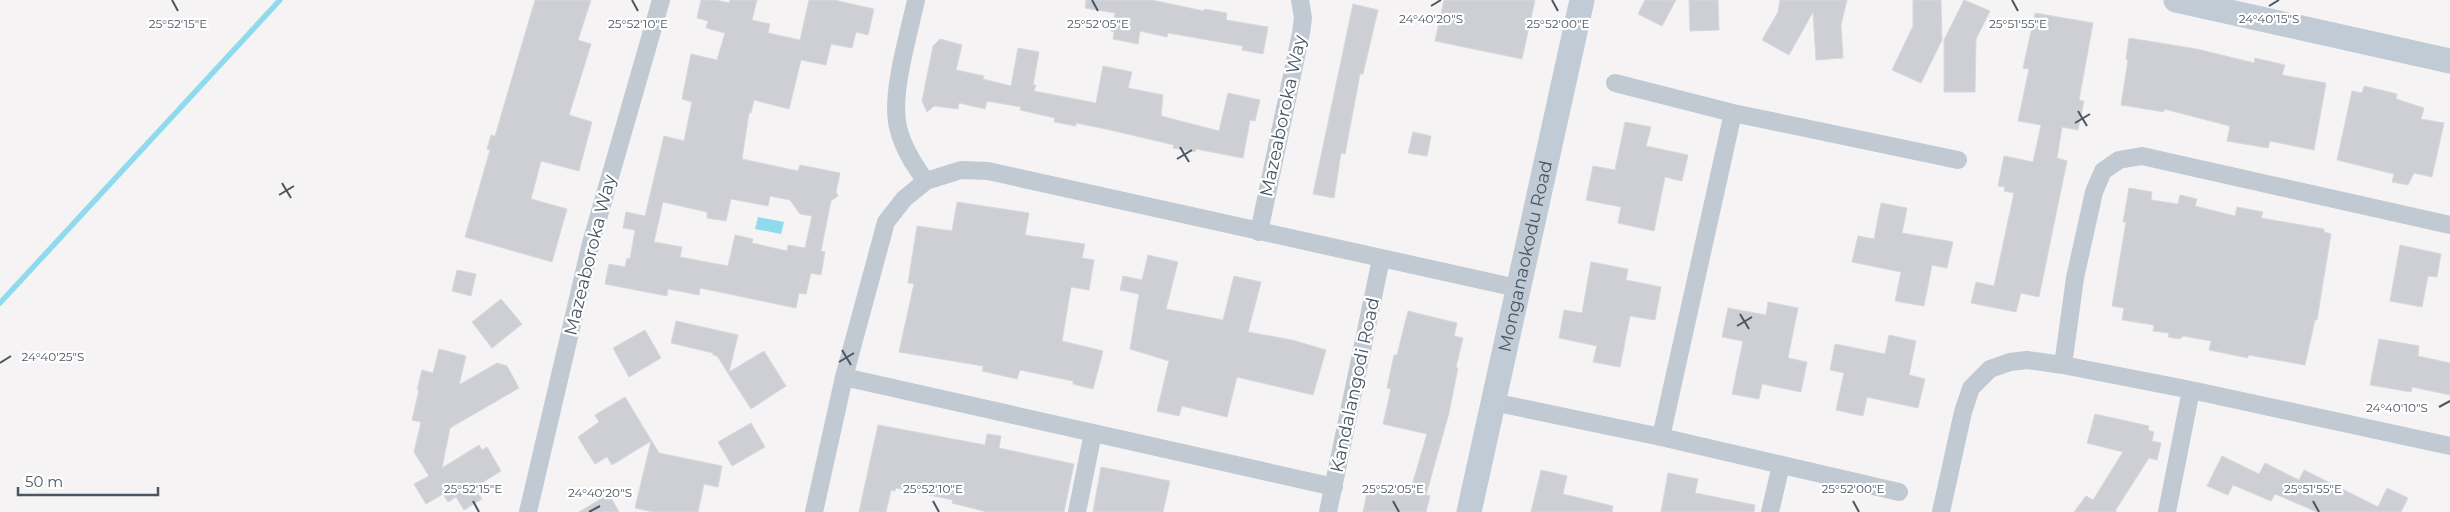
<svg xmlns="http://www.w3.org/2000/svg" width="2450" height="512" font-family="Montserrat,sans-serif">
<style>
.water{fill:#90daee}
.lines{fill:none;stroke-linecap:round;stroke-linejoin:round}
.stream{stroke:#90daee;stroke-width:5.5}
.building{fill:#cdcfd5;stroke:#d7d9de;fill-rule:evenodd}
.street{stroke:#c1cad2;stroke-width:18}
.secondary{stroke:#c1cbd6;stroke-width:25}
.ticks{fill:none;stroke:#4a5661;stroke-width:2}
.labels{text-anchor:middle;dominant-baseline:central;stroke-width:4.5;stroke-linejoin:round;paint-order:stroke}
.street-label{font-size:18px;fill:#4a5661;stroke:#fff}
.ticks-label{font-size:12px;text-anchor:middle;fill:#4a5661;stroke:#fff;stroke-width:4.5;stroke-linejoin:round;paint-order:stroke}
</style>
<rect width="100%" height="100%" fill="#f5f3f3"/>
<path class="water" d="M758 217 784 222 781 234 755 229Z"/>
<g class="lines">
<path class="stream" d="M0 303 280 0"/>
</g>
<path class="building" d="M535 0H591L578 40 591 44 569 115 592 122 579 171 541 161 531 199 567 209 552 262 465 237 490 150 487 149 491 135 495 136Z
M701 0H716L729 3 730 0H757L752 20 770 24 768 33 800 40 809 0H834L874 9 868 35 856 32 852 48 831 44 826 65 801 60 789 109 754 100 751 113H749L742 159 798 171 800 165 840 173 836 192 838 196 831 201 821 251 825 252 821 275 811 273 806 294 799 293 796 308 700 288 699 295 668 289 667 296 605 284 609 264 625 267 627 258 630 259 635 230 623 228 626 212 645 216 664 136 684 141 692 102 682 99 691 54 717 60 725 33 706 28 708 21 697 18ZM770 196 790 200 800 214 812 216 805 248 788 245 787 251 752 243 753 239 735 235 728 266 680 257 682 247 654 242 663 202 707 212V218L726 221 731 199 768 206Z
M1086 0H1152L1204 11V9L1227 13 1226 20 1268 27 1263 54 1242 50 1243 46 1168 33 1167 37 1140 31 1138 44 1113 39 1114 32 1111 31 1115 13 1085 8Z
M1444 0H1535L1522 59 1435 41Z
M1645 0H1676L1662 26 1638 14Z
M1689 0H1718L1719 30 1690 31Z
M1780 0H1847L1841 25 1843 58 1816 60 1813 12 1789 55 1762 40 1778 12Z
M1913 0H1941L1942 40 1921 83 1892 70 1913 26Z
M1964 0 1990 11 1976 39 1975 92H1944V40Z
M1353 4 1378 10 1363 74H1360L1345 154 1341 153 1334 198 1313 194Z
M2035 13 2093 23 2079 100 2084 101 2078 130 2062 127 2057 158 2067 161 2039 297 2021 293 2016 312 1971 303 1976 282 1994 286 2014 193 2004 191 2005 187 1998 186 2004 156 2033 162 2041 125 2018 121 2029 69 2023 68Z
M2129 38 2197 49 2254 63 2255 58 2285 65 2282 75 2326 83 2314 150 2270 141 2268 148 2227 141 2230 126 2164 109V112L2121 105 2128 60 2126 59Z
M940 39 962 45 956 70 984 76 983 79 1011 86 1018 48 1039 52 1033 85H1036L1034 91 1096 103 1103 66 1132 72 1128 88 1163 95 1161 116 1219 131 1228 93 1260 100 1255 121 1250 120 1243 158 1196 149 1195 152 1173 148 1174 145 1106 129 1076 123V126L1054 122 1055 118 1020 110 1021 107 987 101 985 109 959 103 958 109 934 106 927 112 922 101 933 46Z
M2364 86 2397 94 2396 99 2424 108 2421 119 2444 123 2432 177 2414 173 2408 185 2392 182 2394 174 2337 160 2352 91 2362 93Z
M1625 122 1651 127 1646 146 1688 155 1682 181 1665 177 1654 231 1618 223 1621 207 1586 200 1593 166 1615 170Z
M1413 132 1431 136 1427 156 1408 153Z
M2129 188 2152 192 2151 200 2178 204 2180 195 2197 199 2195 206 2235 216 2237 207 2263 212 2261 218 2324 229V232L2331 234 2317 320H2315L2305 365 2248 355V358L2209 350 2211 341 2183 336 2180 339 2168 337 2169 333 2153 331 2154 325 2122 320 2124 308 2112 306 2126 222H2123Z
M957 202 1029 213 1025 235 1085 244 1082 258 1094 260 1089 290 1071 287 1062 341 1103 351 1093 389 1073 384V381L1020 370 1017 379 982 371 983 366 899 352 914 284 908 283 917 226 952 231Z
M1881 203 1907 208 1902 233 1953 242 1947 268 1932 265 1924 306 1895 301 1901 272 1852 262 1858 236 1874 239Z
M2400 245 2441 254 2437 277 2428 276 2422 307 2390 301Z
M1148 255 1178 262 1166 309 1223 320 1234 276 1261 282 1248 332 1292 340 1326 350 1313 395 1237 377 1227 417 1182 406 1179 416 1157 411 1169 361 1130 349 1139 294 1120 290 1123 276 1142 280Z
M1591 262 1628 269 1626 280 1661 287 1655 320 1630 316 1620 367 1593 362 1597 346 1559 338 1564 310 1582 313Z
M457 270 476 274 471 296 452 291Z
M501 299 522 324 492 348 472 322Z
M1768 302 1798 308 1788 358 1807 362 1801 392 1762 384 1759 399 1732 394 1743 341 1722 337 1728 308 1766 315Z
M1408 311 1457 323 1454 336 1463 338 1456 367 1458 368 1449 413 1426 495 1430 496 1426 512H1363L1369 483 1410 492 1427 434 1383 424 1391 389 1387 388 1394 355H1397Z
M676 321 738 335 729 372 764 351 786 386 751 409 717 356 713 355V353L671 343Z
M645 330 661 358 629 377 613 348Z
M1889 335 1916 341 1909 375 1925 379 1918 408 1867 397 1863 416 1836 410 1844 373 1830 370 1835 344 1885 354Z
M2379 339 2419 346 2418 356 2450 363V395L2412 387 2411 392 2370 385Z
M439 349 466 356 459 385 497 363 507 366 519 388 450 428 442 468 479 445 482 450 487 447 501 471 475 487 482 499 464 510 456 497 448 502 443 494 426 504 414 484 429 476 414 452 421 422 412 420 419 390H417L422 370 433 373Z
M625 397 659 453 722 466 718 487 704 484 698 512H653L635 508 651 441 612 465 607 457 595 464 586 450 578 437 599 422 595 415Z
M2095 414 2149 426 2148 430 2154 432 2152 441 2161 443 2157 460 2149 458 2115 511 2117 512H2074L2086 496 2093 500 2123 452 2087 443Z
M751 423 765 447 732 466 718 442Z
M878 425 985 445 987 434 1001 436 999 448 1074 464 1064 512H987L952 503 953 500 896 488 895 491 891 490 886 512H859Z
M2222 456 2259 474 2265 463 2299 480 2304 470 2378 507 2387 488 2408 498 2401 512H2317L2275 494 2271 501 2233 485 2228 495 2207 486Z
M1101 467 1170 481 1163 512H1093Z
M1541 470 1567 476 1563 494 1613 506 1612 512H1531Z
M1668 473 1698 479 1695 493 1755 505 1754 512H1661Z
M609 494 619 512H579Z"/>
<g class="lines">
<path class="street" d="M916 0C909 34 890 94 898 127 903 148 913 164 926 181
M1615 83 1733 113 1958 160
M1259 232 1301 33 1303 18 1300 0
M2063 365 2075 278 2094 192 2103 171 2119 160 2142 156 2450 225
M844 377 1334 487
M1493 402 1661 437 1899 492
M1661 437 1733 113
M528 512 591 243 661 0
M814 512 844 377 886 222 904 199 926 181 961 170 988 171 1517 288
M1077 512 1093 433
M1328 512 1381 259
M1770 512 1781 465
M1941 512 1963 412 1971 388 1990 369 2010 362 2027 360 2063 365 2191 390 2450 446
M2167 512 2191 390"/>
<g class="secondary">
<path d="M2176 0 2450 61"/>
<path id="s1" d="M1469 512 1582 0"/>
</g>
</g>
<path class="ticks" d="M172 0 178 11M632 0 638 11M1092 0 1098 11M1552 0 1558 11M2012 0 2018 11M1431 6 1441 0M2269 6 2279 0M2078 111 2087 126M2075 123 2090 114M1180 147 1189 162M1177 159 1192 150M282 183 291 198M279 195 294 186M1740 314 1749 329M1737 326 1752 317M842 350 851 365M839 362 854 353M0 363 11 356M2439 407 2450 401M473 501 479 512M933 501 939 512M1393 501 1399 512M1853 501 1859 512M2313 501 2319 512M589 512 600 506"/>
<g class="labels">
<g class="street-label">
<text transform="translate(1283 116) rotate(-78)">Mazeaboroka Way</text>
<text transform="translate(590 255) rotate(-76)">Mazeaboroka Way</text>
<text stroke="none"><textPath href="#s1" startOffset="262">Monganaokodu Road</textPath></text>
<text transform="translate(1355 385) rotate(-78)">Kandalangodi Road</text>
</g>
</g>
<g class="ticks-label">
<text x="1431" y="23">24°40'20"S</text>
<text x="2269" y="23">24°40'15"S</text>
<text x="638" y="28">25°52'10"E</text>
<text x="178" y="28">25°52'15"E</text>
<text x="1098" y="28">25°52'05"E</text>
<text x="1558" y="28">25°52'00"E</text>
<text x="2018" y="28">25°51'55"E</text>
<text x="53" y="361">24°40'25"S</text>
<text x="2397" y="412">24°40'10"S</text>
<text x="473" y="493">25°52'15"E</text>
<text x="933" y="493">25°52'10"E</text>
<text x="1393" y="493">25°52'05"E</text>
<text x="1853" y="493">25°52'00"E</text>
<text x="2313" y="493">25°51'55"E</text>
<text x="600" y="497">24°40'20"S</text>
</g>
<path d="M18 487v8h140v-8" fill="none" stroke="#4a5661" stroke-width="2.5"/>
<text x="25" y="487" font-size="15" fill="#4a5661" stroke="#ffffff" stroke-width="4" paint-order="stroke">50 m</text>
</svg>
